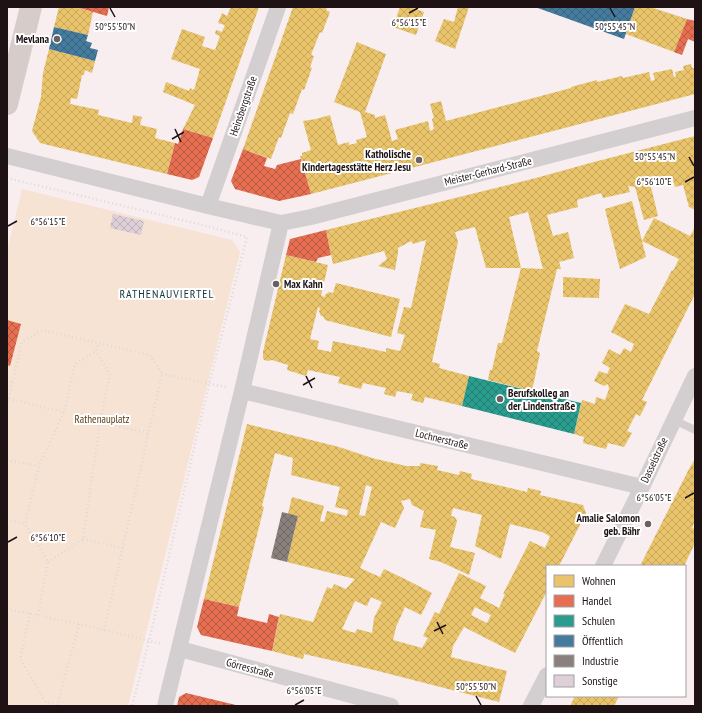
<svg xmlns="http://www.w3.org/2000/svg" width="702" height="713" font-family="'PT Sans Narrow',sans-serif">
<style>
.green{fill:#f7e3d3}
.homes{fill:url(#homes-cross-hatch);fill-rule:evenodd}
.shops{fill:url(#shops-cross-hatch)}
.schools{fill:url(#schools-cross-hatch)}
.public{fill:url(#public-cross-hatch)}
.industry{fill:url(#industry-cross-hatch)}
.building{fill:url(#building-cross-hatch)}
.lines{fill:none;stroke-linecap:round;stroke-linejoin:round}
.path{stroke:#dcd9d9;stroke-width:2.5;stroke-dasharray:1 3;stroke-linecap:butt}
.service{stroke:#d3cfd0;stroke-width:8}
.minor{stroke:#d3cfd0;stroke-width:16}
.primary{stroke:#d6cdcb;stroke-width:22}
.ticks{fill:none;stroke:#1e1214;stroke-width:1.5}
.poi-dot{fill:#6a5f61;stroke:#fff;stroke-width:1.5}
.labels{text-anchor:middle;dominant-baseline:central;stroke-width:4;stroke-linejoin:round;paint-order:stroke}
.poi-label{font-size:11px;font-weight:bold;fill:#1e1214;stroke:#fff;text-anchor:end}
.street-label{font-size:11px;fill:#1e1214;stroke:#fff}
.park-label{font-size:11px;fill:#5d4019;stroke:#fff}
.neighbourhood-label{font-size:12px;letter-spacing:1px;fill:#16383c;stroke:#fff}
.ticks-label{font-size:10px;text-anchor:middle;fill:#1e1214;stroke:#fff;stroke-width:4;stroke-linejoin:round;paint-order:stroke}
</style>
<defs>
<pattern id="homes-cross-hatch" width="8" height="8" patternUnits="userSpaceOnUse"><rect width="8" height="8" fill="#e9c46a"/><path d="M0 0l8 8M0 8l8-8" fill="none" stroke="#c7a75b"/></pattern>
<pattern id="shops-cross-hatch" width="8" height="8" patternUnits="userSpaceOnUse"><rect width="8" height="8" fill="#e76f51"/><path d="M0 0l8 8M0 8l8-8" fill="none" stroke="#bb5a42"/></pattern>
<pattern id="schools-cross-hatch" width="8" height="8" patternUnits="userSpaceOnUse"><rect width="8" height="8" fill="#2a9d8f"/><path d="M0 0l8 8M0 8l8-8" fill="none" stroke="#237f74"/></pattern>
<pattern id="public-cross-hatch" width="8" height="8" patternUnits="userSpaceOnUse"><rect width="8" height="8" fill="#457b9d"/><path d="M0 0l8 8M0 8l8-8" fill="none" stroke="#39637f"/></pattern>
<pattern id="industry-cross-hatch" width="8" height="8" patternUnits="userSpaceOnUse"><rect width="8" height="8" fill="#8a817c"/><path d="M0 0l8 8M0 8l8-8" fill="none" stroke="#706864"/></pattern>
<pattern id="building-cross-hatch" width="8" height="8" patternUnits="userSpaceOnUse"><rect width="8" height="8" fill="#dfcfd8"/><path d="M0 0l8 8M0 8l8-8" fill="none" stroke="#bfb1b8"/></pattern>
</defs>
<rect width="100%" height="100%" fill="#f8edef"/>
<path class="green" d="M22 189 232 240 240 252 128 706H7V251Z"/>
<path class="homes" d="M59 7H74L93 12 88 35 54 27Z
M231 7H259L213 138 183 129 195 105 163 92 166 82 189 91 190 88 194 90 200 69 171 59 182 29 205 37 202 46 215 50 220 36 215 34 216 30 222 32 225 25 218 23 222 13 227 16Z
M293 7H327L326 10 330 12 322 33 320 32 311 55 314 56 310 67 312 68 304 90 302 89 293 114 290 113 281 138 279 137 271 159 243 149Z
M400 7H410L424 12 416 35 393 27Z
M458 7H469L455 49 435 41 444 19 454 22Z
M635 7H650L687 19 674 52 626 34Z
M357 42 386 54 365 112 375 115V118L385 115 392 141 398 139 395 130 428 121 430 131 434 129 432 119 434 118 430 104 441 101 446 121 571 88V87L597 80V82L622 76 623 78 649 72 651 81 655 80 653 73 672 69 674 77H676L675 72 684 70 683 66 691 64 692 68H695V94L311 194 300 156H302V153L311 150 303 121 316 119 330 115 338 145 349 142V145L357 143 356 140 367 137 360 112 334 102Z
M49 49 95 61 92 73 85 70 84 75H82L77 99 71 98 70 104 99 110 98 115 132 123 133 115 142 117 140 125 157 129 155 138 175 143 167 174 40 143 32 131 41 97 43 73Z
M695 136V210L689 207 683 185 675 187 672 177 650 183 658 216 644 220 635 187 628 186 630 192 603 198 601 193 577 200 578 207 547 215 553 236 568 232 574 258 559 262 561 269H557L537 351 540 353 532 391 488 380 490 370H492L498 343H502L521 268H486L475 227 455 232 458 242 432 362 440 364 439 368 469 376 462 406 425 397 423 403 411 400 413 394 397 391 395 397 384 394 386 388 363 383 361 389 338 383 340 377 308 370 306 376 287 370 288 365 272 360 268 361 264 360 263 358V352L286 255 328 265 321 296 325 297V295L329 292 333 293 336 283 400 299 391 337 325 320 323 316H321L319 311 320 308 318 307 310 339 319 341 317 349 331 352 333 341 386 352V348L400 351 405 335 397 333 404 307 411 308 426 240 413 244 411 241 398 248V253L395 270 378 266 387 259 384 251 333 264 326 230 536 178 594 162ZM528 212 543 269 521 268 509 217Z
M632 201 646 257 620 269 605 209Z
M654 218 690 236 695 227V294L642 400 647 402 640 416 636 414 627 431 632 433 624 447 608 443 606 449 583 443 584 437 574 434 582 400 595 404 596 397 605 400 609 389 608 384 604 386 594 381 599 371 607 374 610 368 602 363 609 349 620 355 624 348 631 352 634 344 611 332 625 304 649 314 672 270 673 271 679 259 642 241Z
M563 277 600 279 599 298 563 297Z
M247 424 339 447 372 458 406 466H420V463L438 466 437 470 459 475 460 471 472 474 471 479 527 492 528 488 541 491 540 495 583 505 586 513 559 566H547V591L515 653 464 627 453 646 451 657 507 671 499 702 374 670 304 654 303 659 272 651 280 614 313 622 327 587 332 589 334 584 346 589 355 579 287 562 298 516 288 514 292 497 324 506 320 521 324 522 327 511 347 516 348 510 335 507 340 487 291 475 293 458 275 453 262 506 264 507 239 607 204 599ZM366 485 372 487 365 516 359 515ZM410 499 412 505 424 511 420 527 436 530 429 559 441 562 469 575 475 553 450 547 457 521 455 517 451 516 453 508 482 515 475 546 501 559 510 524 542 532 548 535 550 537 545 548 530 541 503 594H505L499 608 480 598 486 586 459 573 439 614 435 612 423 636 428 638 422 648 393 640 396 627 405 607 421 615 432 593 409 581 384 569 380 577 360 568 381 522 395 528 404 508 401 501ZM371 597 382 602 374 618 372 633 357 629 355 633 342 629 355 601 367 606ZM475 607 491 615 487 623 471 615Z
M695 459V521L692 528 695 529V543L684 566H640L689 469Z
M575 696H619L614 706H570Z"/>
<path class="shops" d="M76 7H109L107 16Z
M687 19 695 21V42L688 39 682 55 674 52Z
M183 129 213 138 199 177 192 180 167 174 175 143 178 144Z
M243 149 267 158 264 166 275 169 277 165 301 159 311 194 279 201 235 189 231 181Z
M326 230 331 255 318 258 316 262 286 255 290 239Z
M7 320 21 324 10 366 7 365Z
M204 599 239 607 237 616 267 623 269 614 279 617 272 651 201 635 197 627Z
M186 693 236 705V706H177L179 697Z"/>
<path class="schools" d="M469 376 581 403 574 434 462 406Z"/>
<path class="public" d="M535 7H635L624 39Z
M54 27 88 35 86 41 92 43 90 48 98 50 95 61 49 49Z"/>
<path class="industry" d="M282 512 298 516 287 562 271 558Z"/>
<path class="building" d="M113 214 144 221 141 235 110 228Z"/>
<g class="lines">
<path class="path" d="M7 178 203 225 247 237 209 384 149 641 132 706
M162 374 226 387
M7 380 13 382
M9 399 64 412
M7 406 22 342 42 330 150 355 162 374C142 459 124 545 104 630
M100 422 148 433
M7 460 39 466
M7 520 25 524
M83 539 123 548
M48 562 83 539 100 422 110 374 96 351
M7 609 79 624 162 644
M30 613 20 659 46 702 58 705
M38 615 48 562 25 524 39 466 64 412 75 364 96 351 98 343
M57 706 79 624"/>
<path class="service" d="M674 420 695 430"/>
<path class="minor" d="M7 156 208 206 281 223 311 217 695 118
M208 206 278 7
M242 391 642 487
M603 566 642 487 695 376
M180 649 391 706
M165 706 242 391 281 223
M531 706 547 675"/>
<path class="primary" d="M7 104 31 7"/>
</g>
<path class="ticks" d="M110 8 115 17M610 8 615 17M409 13 418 8M175 129 181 142M172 139 184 132M689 157 694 166M685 182 694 177M8 226 17 221M306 376 312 388M303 385 315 378M685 498 694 493M8 542 17 537M437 622 443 634M434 631 446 625M476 696 481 705M295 705 304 700"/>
<g class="poi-dot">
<circle cx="57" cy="39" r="4"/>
<circle cx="419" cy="160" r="4"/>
<circle cx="276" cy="284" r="4"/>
<circle cx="500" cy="399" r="4"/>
<circle cx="648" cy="524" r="4"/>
</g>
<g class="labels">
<g class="poi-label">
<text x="49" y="39">Mevlana</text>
<text x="411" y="154">Katholische<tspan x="411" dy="13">Kindertagesstätte Herz Jesu</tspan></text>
<text x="284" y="284" text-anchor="start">Max Kahn</text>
<text x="508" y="393" text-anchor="start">Berufskolleg an<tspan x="508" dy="13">der Lindenstraße</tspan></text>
<text x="640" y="518">Amalie Salomon<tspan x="640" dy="13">geb. Bähr</tspan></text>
</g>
<g class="street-label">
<text transform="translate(243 106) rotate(-71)">Heinsbergstraße</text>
<text transform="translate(488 171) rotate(-14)">Meister-Gerhard-Straße</text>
<text transform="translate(442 439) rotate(14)">Lochnerstraße</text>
<text transform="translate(654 460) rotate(-65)">Dasselstraße</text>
<text transform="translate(250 668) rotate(15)">Görresstraße</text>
</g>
<g class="park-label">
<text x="102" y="419">Rathenauplatz</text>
</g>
<g class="neighbourhood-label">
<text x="167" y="293">RATHENAUVIERTEL</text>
</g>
</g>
<g class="ticks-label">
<text x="409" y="26">6°56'15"E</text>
<text x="115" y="30">50°55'50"N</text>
<text x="615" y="30">50°55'45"N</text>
<text x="655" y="160">50°55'45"N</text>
<text x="654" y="185">6°56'10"E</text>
<text x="48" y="225">6°56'15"E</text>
<text x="654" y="501">6°56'05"E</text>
<text x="48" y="541">6°56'10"E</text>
<text x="476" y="690">50°55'50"N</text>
<text x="304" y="694">6°56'05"E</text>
</g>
<rect width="702" height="713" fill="none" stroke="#1e1214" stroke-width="16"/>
<rect x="546" y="565" width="140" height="132" fill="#ffffff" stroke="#a5a0a1"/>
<rect x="554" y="575" width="20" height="12" fill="#e9c46a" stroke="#a5a0a1"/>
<text x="582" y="585" font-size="12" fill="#1e1214">Wohnen</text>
<rect x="554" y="595" width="20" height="12" fill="#e76f51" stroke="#a5a0a1"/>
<text x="582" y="605" font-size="12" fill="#1e1214">Handel</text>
<rect x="554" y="615" width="20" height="12" fill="#2a9d8f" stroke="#a5a0a1"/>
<text x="582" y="625" font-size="12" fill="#1e1214">Schulen</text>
<rect x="554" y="635" width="20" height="12" fill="#457b9d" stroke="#a5a0a1"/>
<text x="582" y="645" font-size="12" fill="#1e1214">Öffentlich</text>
<rect x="554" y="655" width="20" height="12" fill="#8a817c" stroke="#a5a0a1"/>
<text x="582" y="665" font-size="12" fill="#1e1214">Industrie</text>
<rect x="554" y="675" width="20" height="12" fill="#dfcfd8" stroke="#a5a0a1"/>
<text x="582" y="685" font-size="12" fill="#1e1214">Sonstige</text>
</svg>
